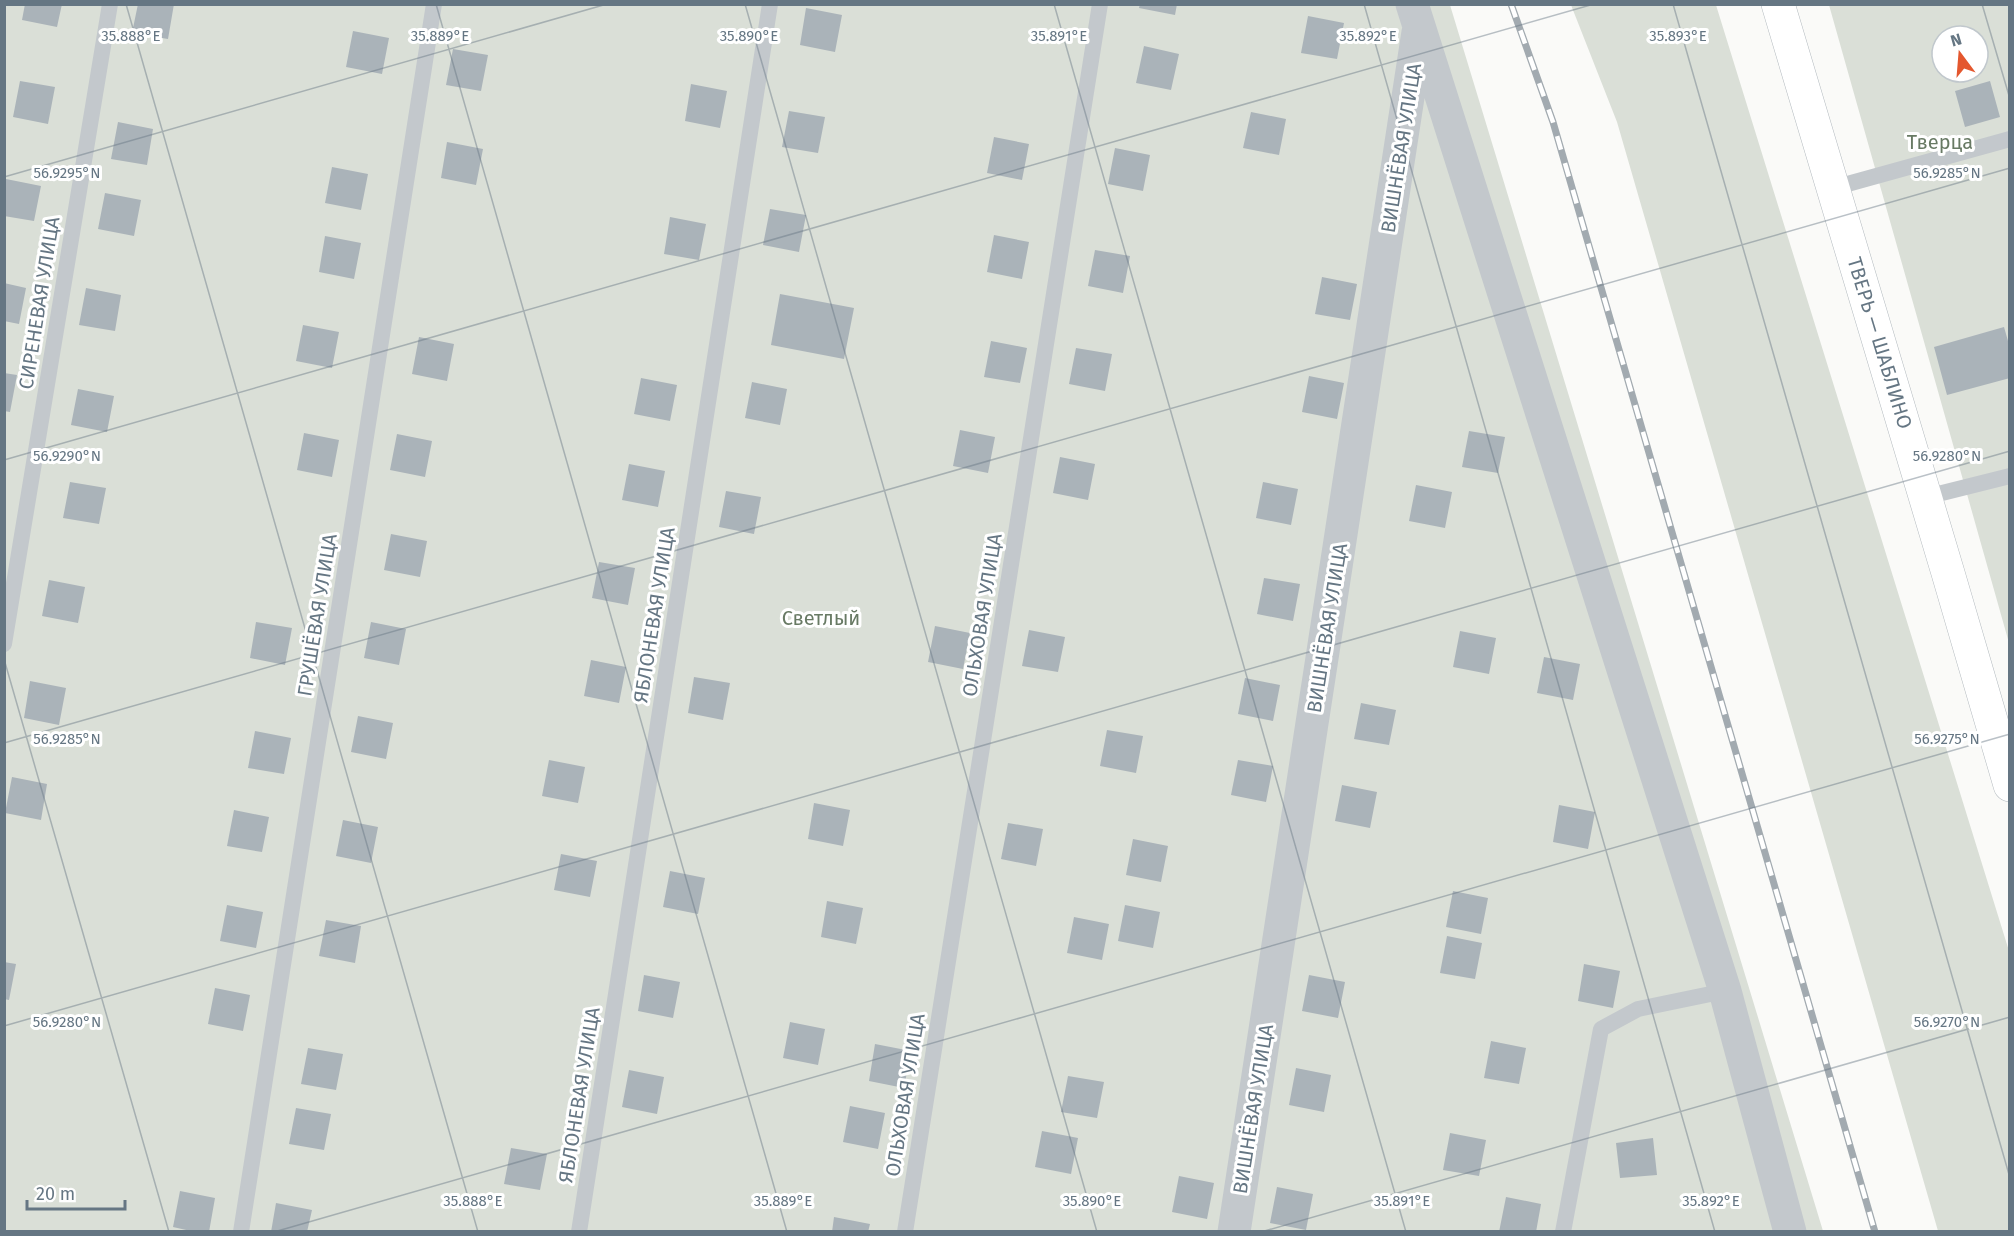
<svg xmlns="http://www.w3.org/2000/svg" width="2014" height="1236" font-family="'Fira Sans',sans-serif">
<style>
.green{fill:#dadfd7;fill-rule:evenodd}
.building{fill:#aab3b9}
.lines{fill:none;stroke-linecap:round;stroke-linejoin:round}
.secondary-casing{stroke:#b3babf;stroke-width:34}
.lane{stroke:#c3c8cc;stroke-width:16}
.street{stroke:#c3c8cc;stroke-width:33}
.secondary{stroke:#fff;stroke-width:33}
.rail-casing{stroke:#a2aab0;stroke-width:7}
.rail{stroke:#fff;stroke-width:4.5;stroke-dasharray:14;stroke-linecap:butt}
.ticks{fill:none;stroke:#657683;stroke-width:1.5;stroke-opacity:0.45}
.labels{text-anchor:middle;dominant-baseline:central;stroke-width:6;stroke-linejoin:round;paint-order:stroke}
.park-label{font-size:20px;fill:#687a64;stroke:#fff}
.street-label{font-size:20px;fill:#657683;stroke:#fff}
.ticks-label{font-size:15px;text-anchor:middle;fill:#657683;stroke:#fff;stroke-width:6;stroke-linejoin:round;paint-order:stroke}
</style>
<rect width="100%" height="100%" fill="#fafaf8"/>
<path class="green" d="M5 5H1450L1823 1231 5 1232Z
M1571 5H1716L2009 951V1231H1938L1617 122Z
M1829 5H2009V643ZM1942 36H1978V72H1942Z"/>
<path class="building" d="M25 4H62L57 27 22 20Z
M138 4H174L168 39 132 33Z
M1140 4H1177L1175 15 1139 8Z
M806 8 842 15 835 52 800 45Z
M1308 16 1344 23 1337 59 1301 53Z
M353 31 389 38 382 74 346 67Z
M1144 46 1179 54 1171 90 1136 83Z
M453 49 488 55 481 91 446 85Z
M20 81 55 87 48 124 13 117Z
M1990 81 2000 117 1965 127 1955 91Z
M691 84 727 91 720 128 685 121Z
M789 111 825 117 818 153 782 147Z
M1251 112 1286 119 1279 155 1243 148Z
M118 122 153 129 147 165 111 159Z
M994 137 1029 144 1022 180 987 173Z
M447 142 483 149 476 185 441 178Z
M1115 148 1150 155 1143 191 1108 184Z
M332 167 368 174 361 210 325 203Z
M6 179 41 186 34 221 4 216Z
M105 193 141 200 134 236 98 229Z
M770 209 806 215 799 252 763 245Z
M670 217 706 224 699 260 664 254Z
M994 235 1029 242 1022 279 987 272Z
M325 236 361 243 354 279 319 272Z
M1095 250 1130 256 1123 293 1088 286Z
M1322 277 1357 284 1350 320 1315 314Z
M4 283 26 288 19 324 4 321Z
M86 288 121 295 115 331 79 325Z
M780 294 854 308 844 359 771 345Z
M303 325 339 332 332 368 296 361Z
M2004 327 2010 348V378L1947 395 1934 347Z
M419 337 454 344 447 381 412 374Z
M991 341 1027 348 1020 383 984 377Z
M1076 348 1112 354 1105 391 1069 384Z
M4 373 17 375 10 412 4 411Z
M1309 376 1344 383 1337 419 1302 412Z
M641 378 677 385 670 421 634 414Z
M752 382 787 389 780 425 745 418Z
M78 389 114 396 107 432 71 425Z
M960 430 995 437 988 473 953 466Z
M1469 431 1505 437 1498 473 1462 467Z
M304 433 339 440 332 477 297 470Z
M397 434 432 441 425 477 390 470Z
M1060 457 1095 464 1088 500 1053 493Z
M629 464 665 471 658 507 622 500Z
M70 482 106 488 99 524 63 518Z
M1263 482 1298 489 1291 525 1256 518Z
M1416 485 1452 492 1445 528 1409 521Z
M726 491 761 497 754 534 719 527Z
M391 534 427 541 420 577 384 570Z
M599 562 635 568 628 605 592 598Z
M1264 578 1300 584 1293 621 1257 614Z
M49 580 85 587 78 623 42 616Z
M256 622 292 628 285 665 250 658Z
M371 622 406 629 399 665 364 658Z
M935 626 970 633 963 669 928 662Z
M1029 630 1065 637 1058 672 1022 666Z
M1460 631 1496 638 1489 674 1453 667Z
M1544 657 1580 664 1573 700 1537 693Z
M591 660 626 667 619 703 584 696Z
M694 677 730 683 723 720 688 713Z
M1245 678 1280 685 1273 721 1238 714Z
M30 681 66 688 59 725 24 718Z
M1361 703 1396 710 1389 745 1354 739Z
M358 716 393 723 386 759 351 752Z
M1107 730 1143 736 1136 773 1100 766Z
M255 731 291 738 284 774 248 768Z
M549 760 585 767 578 803 542 796Z
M1238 760 1273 766 1266 802 1231 795Z
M12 777 47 784 41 820 5 813Z
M1342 785 1377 792 1370 828 1335 821Z
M814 803 850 810 843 846 808 839Z
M1559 805 1595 812 1588 849 1553 842Z
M234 810 269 817 262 852 227 846Z
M343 820 378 827 371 863 336 856Z
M1008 823 1043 829 1036 866 1001 859Z
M1133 839 1168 846 1161 882 1126 875Z
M561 854 597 861 590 897 554 890Z
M670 871 705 878 698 914 663 907Z
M1453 891 1488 898 1481 934 1446 927Z
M827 901 863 908 856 944 821 937Z
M227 905 263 912 256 948 220 941Z
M1125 905 1160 912 1153 948 1118 941Z
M1074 917 1109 924 1102 960 1067 953Z
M326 920 361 926 355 963 319 956Z
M1447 936 1482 943 1475 979 1440 973Z
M4 962 16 964 9 1000 4 999Z
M1584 964 1620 971 1613 1008 1578 1001Z
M644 975 680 982 673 1018 638 1011Z
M1309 975 1345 982 1338 1018 1302 1011Z
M215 988 250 995 243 1031 208 1024Z
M790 1022 825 1029 818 1065 783 1058Z
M1491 1041 1526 1048 1519 1084 1484 1078Z
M875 1044 911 1051 904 1088 869 1081Z
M308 1048 343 1054 336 1090 301 1084Z
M1296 1068 1331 1075 1324 1112 1289 1105Z
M629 1070 664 1077 657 1114 622 1107Z
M1068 1076 1104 1082 1097 1118 1061 1112Z
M850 1106 885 1113 878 1149 843 1142Z
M296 1108 331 1114 324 1150 289 1144Z
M1042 1131 1078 1138 1071 1174 1035 1167Z
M1450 1133 1486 1140 1479 1176 1443 1170Z
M1653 1138 1657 1175 1620 1178 1616 1143Z
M511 1148 547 1154 540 1190 504 1184Z
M1179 1176 1214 1183 1207 1219 1172 1212Z
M1277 1187 1313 1194 1306 1230 1270 1223Z
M180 1191 215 1198 209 1232H195L173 1227Z
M1506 1197 1541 1204 1536 1232H1499Z
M276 1203 312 1210 307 1232H271Z
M834 1217 870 1224 868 1232H832Z"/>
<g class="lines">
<defs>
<path id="secondary" d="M1778 4 1948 573 2010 785"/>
</defs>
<use href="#secondary" class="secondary-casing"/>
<path class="lane" d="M1833 188 2010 139
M1926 497 2010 476
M4 644 110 4
M241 1232 434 4
M579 1232 770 4
M905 1232 1100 4
M1563 1232 1601 1029 1638 1009 1725 991"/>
<path class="street" d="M1412 4 1725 991 1790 1232
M1234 1232 1418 32"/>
<use href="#secondary" class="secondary"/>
<defs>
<path id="rail" d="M1511 4 1553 122 1875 1232"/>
</defs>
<use href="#rail" class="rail-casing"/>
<use href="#rail" class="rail"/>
</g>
<path class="ticks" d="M126 4 478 1232M436 4 787 1232M745 4 1097 1232M1054 4 1406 1232M1364 4 1715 1232M1673 4 2010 1178M1982 4 2010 99M4 177 607 4M4 460 1594 4M4 659 169 1232M4 743 2010 168M4 1026 2010 451M274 1232 2010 734M1261 1232 2010 1017"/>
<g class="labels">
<g class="park-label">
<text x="1940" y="142">Тверца</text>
<text x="821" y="618">Светлый</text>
</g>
<g class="street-label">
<text transform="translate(1401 148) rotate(-81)">ВИШНЁВАЯ УЛИЦА</text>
<text transform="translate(39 303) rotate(-81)">СИРЕНЕВАЯ УЛИЦА</text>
<text transform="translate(1880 343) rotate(73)">ТВЕРЬ — ШАБЛИНО</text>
<text transform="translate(317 615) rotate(-81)">ГРУШЁВАЯ УЛИЦА</text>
<text transform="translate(654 615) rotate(-81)">ЯБЛОНЕВАЯ УЛИЦА</text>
<text transform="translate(982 615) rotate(-81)">ОЛЬХОВАЯ УЛИЦА</text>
<text transform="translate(1327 628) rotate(-81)">ВИШНЁВАЯ УЛИЦА</text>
<text transform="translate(579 1095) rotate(-81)">ЯБЛОНЕВАЯ УЛИЦА</text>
<text transform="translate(905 1095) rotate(-81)">ОЛЬХОВАЯ УЛИЦА</text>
<text transform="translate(1253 1109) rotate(-81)">ВИШНЁВАЯ УЛИЦА</text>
</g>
</g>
<g class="ticks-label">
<text x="131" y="41">35.888°E</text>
<text x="440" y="41">35.889°E</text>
<text x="749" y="41">35.890°E</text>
<text x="1059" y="41">35.891°E</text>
<text x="1368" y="41">35.892°E</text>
<text x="1678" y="41">35.893°E</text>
<text x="1947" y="178">56.9285°N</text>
<text x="67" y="178">56.9295°N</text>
<text x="1947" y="461">56.9280°N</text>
<text x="67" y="461">56.9290°N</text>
<text x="1947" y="744">56.9275°N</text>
<text x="67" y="744">56.9285°N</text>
<text x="1947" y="1027">56.9270°N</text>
<text x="67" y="1027">56.9280°N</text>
<text x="473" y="1206">35.888°E</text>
<text x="783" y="1206">35.889°E</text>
<text x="1092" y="1206">35.890°E</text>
<text x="1402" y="1206">35.891°E</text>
<text x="1711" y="1206">35.892°E</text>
</g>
<rect width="2014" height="1236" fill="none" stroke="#657683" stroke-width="12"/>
<g transform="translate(1960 54) rotate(344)"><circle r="28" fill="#ffffff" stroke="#c1c8cd" stroke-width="1.5"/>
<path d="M0-4.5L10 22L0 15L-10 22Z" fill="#e4572e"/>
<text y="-9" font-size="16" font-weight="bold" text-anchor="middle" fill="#657683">N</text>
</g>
<path d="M27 1200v9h98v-9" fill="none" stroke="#657683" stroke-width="3"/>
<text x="36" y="1200" font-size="18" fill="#657683" stroke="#ffffff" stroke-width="4.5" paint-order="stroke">20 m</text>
</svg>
